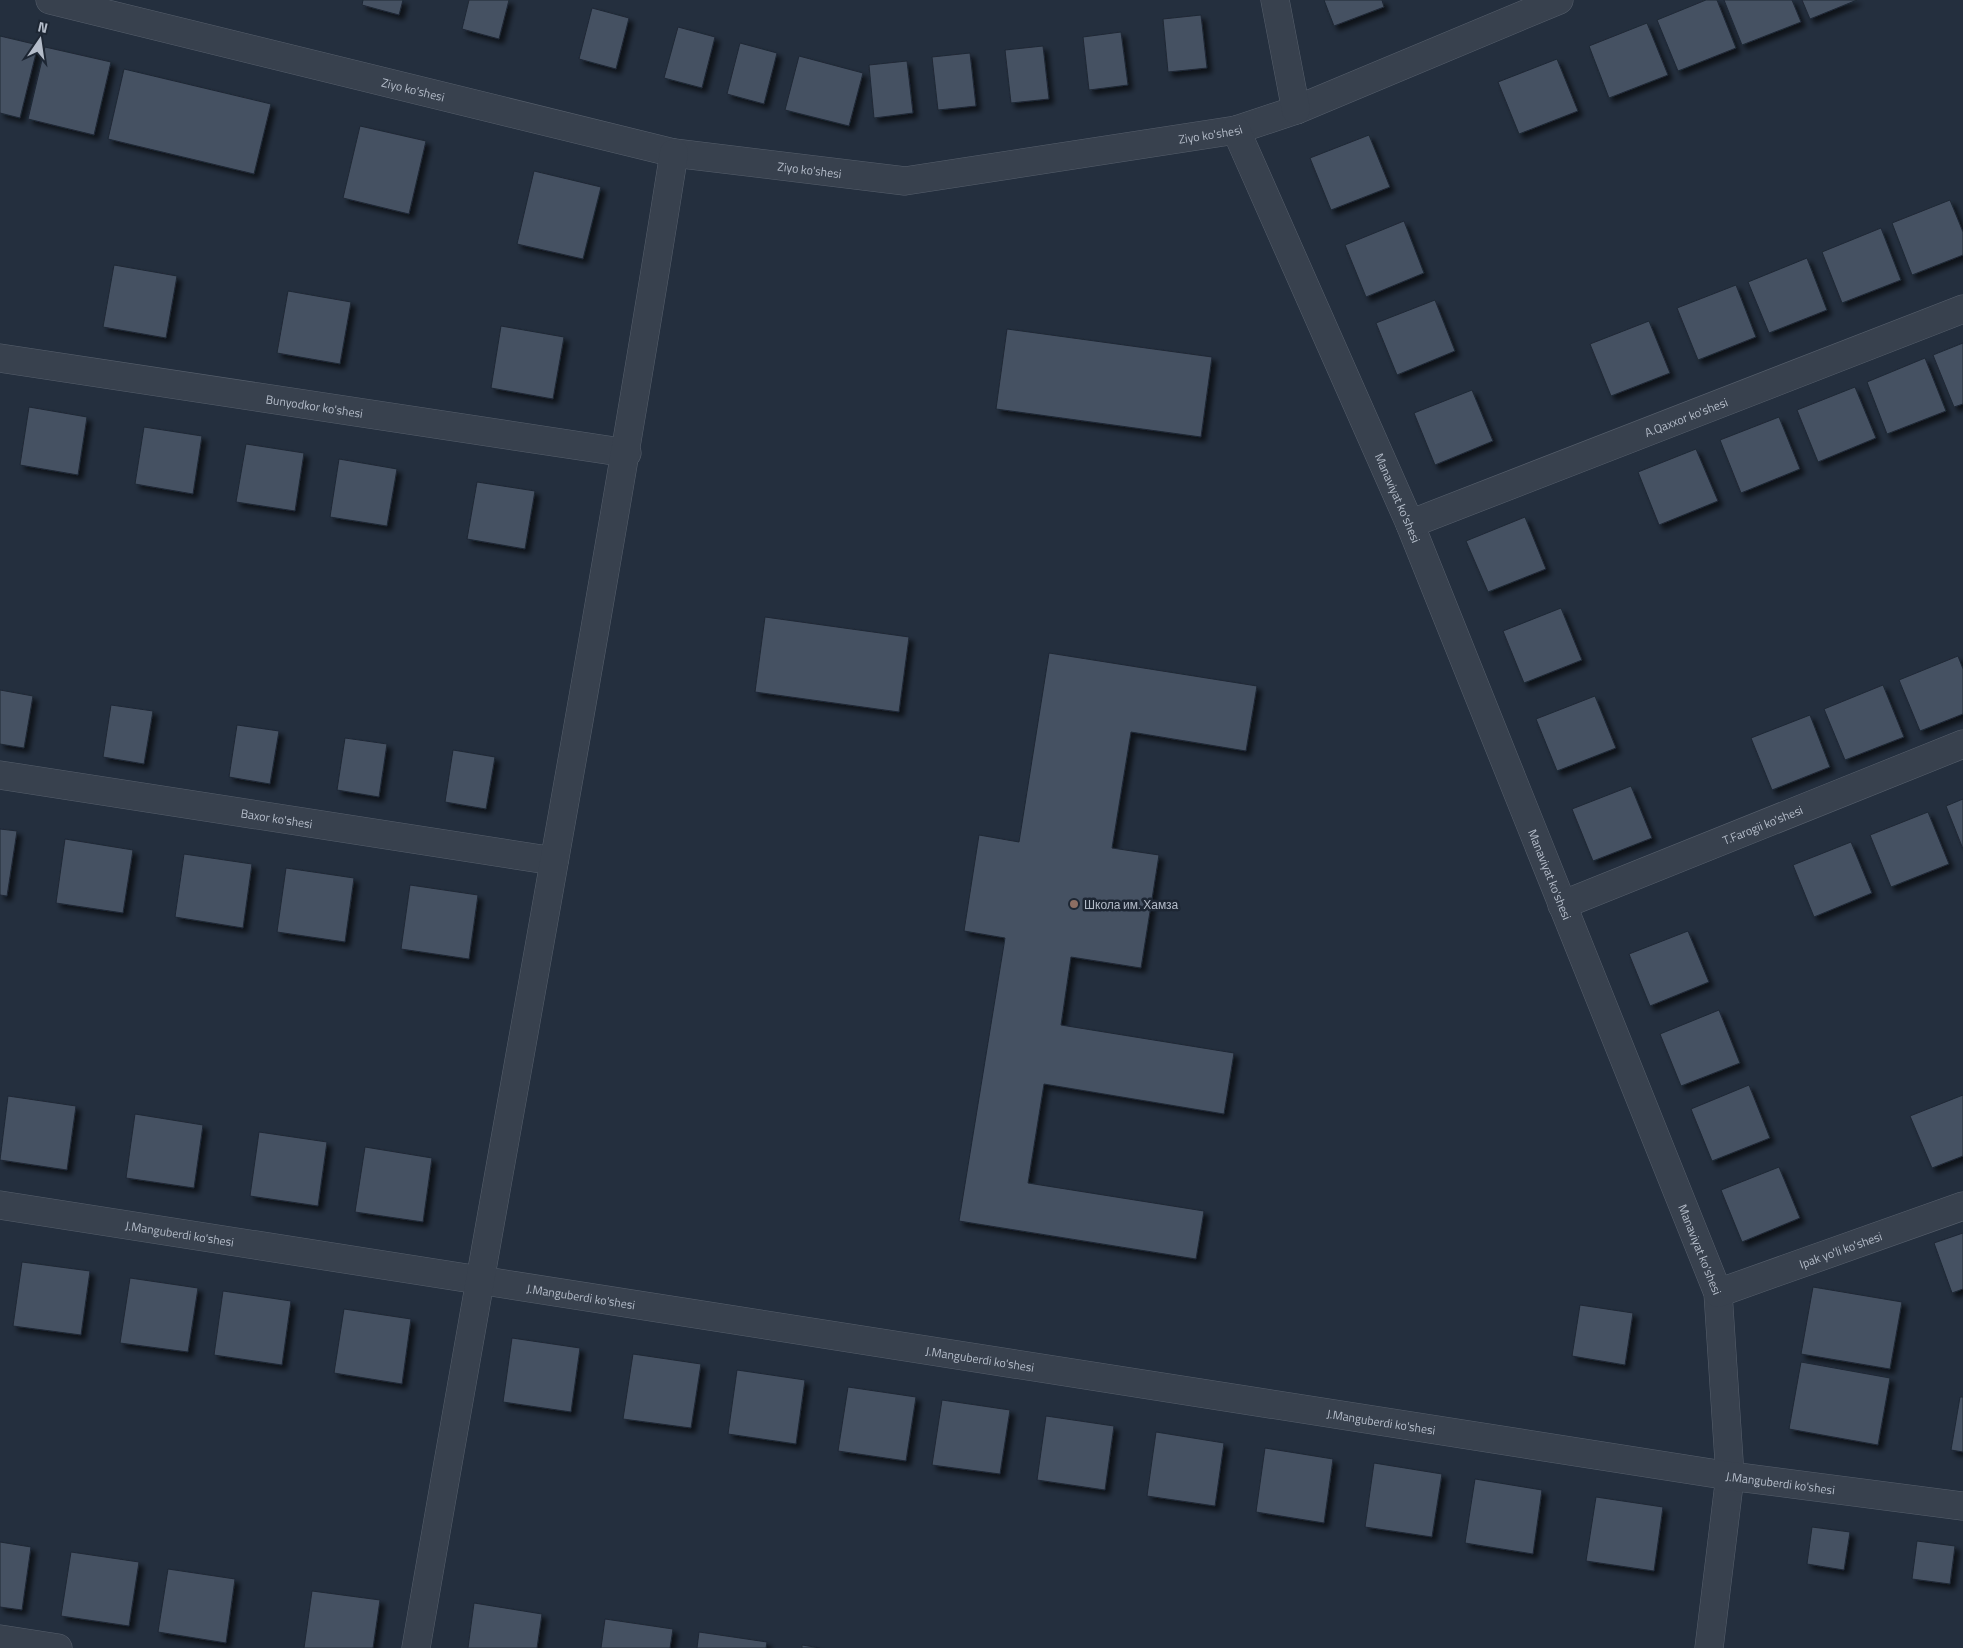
<svg xmlns="http://www.w3.org/2000/svg" width="1963" height="1648" font-family="'Titillium Web',sans-serif">
<style>
.building{fill:#455162;stroke:#1f2835;filter:url(#shadow)}
.lines{fill:none;stroke-linecap:round;stroke-linejoin:round}
.minor-casing{stroke:#565f6c;stroke-width:29}
.minor{stroke:#38414e;stroke-width:28}
.education-dot{fill:#8d6e63;stroke:#1d2633;stroke-width:2}
.labels{text-anchor:middle;dominant-baseline:central;stroke-width:5;stroke-linejoin:round;paint-order:stroke}
.street-label{font-size:12px;fill:#b4bcc9;stroke:#1d2633}
.poi-label{font-size:12px;fill:#b4bcc9;stroke:#1d2633;text-anchor:start}
</style>
<defs>
<filter id="shadow"><feDropShadow dx="4.5" dy="4.5" stdDeviation="2.5" flood-color="#0009"/></filter>
</defs>
<rect width="100%" height="100%" fill="#242f3e"/>
<path class="building" d="M363 0H403L399 15 362 5Z
M469 0H509L499 39 462 29Z
M1324 0H1382L1384 7 1334 26Z
M1706 0H1717L1736 48 1678 71 1657 20Z
M1724 0H1792L1801 22 1742 45Z
M1802 0H1857L1810 19Z
M592 8 629 18 616 69 579 59Z
M1201 15 1207 68 1168 72 1163 19Z
M1647 23 1668 75 1609 98 1589 46Z
M678 27 715 37 702 88 664 78Z
M1121 32 1128 85 1089 90 1083 37Z
M0 36 38 45 20 118 0 113Z
M740 43 777 53 764 104 727 94Z
M1043 46 1049 99 1011 103 1005 50Z
M45 47 111 62 94 135 28 119Z
M970 53 976 106 938 110 932 57Z
M799 56 863 73 849 126 785 110Z
M1557 59 1578 111 1519 134 1498 82Z
M907 61 913 113 874 118 869 65Z
M124 69 271 104 254 174 108 139Z
M360 126 426 141 409 214 343 198Z
M1369 135 1390 187 1331 210 1310 158Z
M534 171 601 187 583 259 517 244Z
M1950 200 1963 232V255L1912 275 1892 223Z
M1404 221 1424 273 1366 297 1345 245Z
M1881 228 1901 280 1842 303 1822 252Z
M1807 258 1827 310 1769 333 1748 282Z
M114 265 177 276 166 338 103 327Z
M1736 285 1756 337 1698 360 1677 308Z
M288 291 351 302 340 364 277 353Z
M1435 300 1455 351 1397 375 1376 323Z
M1649 321 1670 373 1611 396 1590 344Z
M501 326 564 337 553 399 491 388Z
M1007 329 1212 357 1201 437 996 409Z
M1963 343V404L1954 407 1933 355Z
M1925 358 1946 411 1887 434 1867 382Z
M1855 387 1876 438 1818 462 1797 410Z
M1472 390 1493 441 1435 465 1414 413Z
M29 407 87 417 78 475 20 465Z
M1779 417 1800 469 1741 493 1720 440Z
M144 427 202 436 193 494 135 484Z
M246 444 304 453 295 511 236 502Z
M1696 449 1718 501 1659 525 1638 472Z
M339 459 397 469 387 526 330 517Z
M477 482 535 491 525 549 467 539Z
M1525 517 1546 569 1488 592 1466 541Z
M1561 608 1582 660 1524 683 1503 631Z
M765 617 909 637 899 712 755 692Z
M1049 653 1257 686 1246 751 1131 732 1112 848 1159 855 1141 968 1071 957 1061 1025 1234 1053 1224 1114 1044 1084 1028 1183 1204 1211 1196 1259 959 1221 1005 938 964 931 979 835 1019 842Z
M1958 656 1963 669V714L1920 731 1899 680Z
M1883 685 1904 737 1845 760 1824 709Z
M0 690 33 696 24 748 0 744Z
M1595 696 1616 748 1557 771 1536 719Z
M111 705 153 711 144 764 103 757Z
M1810 715 1830 767 1772 790 1751 738Z
M237 725 279 731 270 784 229 777Z
M345 738 387 744 379 797 337 790Z
M453 750 495 757 486 809 445 802Z
M1631 786 1652 838 1593 861 1572 809Z
M1963 799V849L1946 806Z
M1928 812 1949 864 1891 887 1870 835Z
M0 829 17 831 7 896 0 895Z
M65 839 133 850 123 913 56 903Z
M1851 842 1872 893 1814 917 1793 865Z
M184 854 252 864 243 928 175 917Z
M286 868 354 878 345 942 277 932Z
M410 885 478 895 469 959 401 949Z
M1688 931 1709 982 1650 1006 1629 954Z
M1719 1010 1740 1063 1681 1086 1660 1034Z
M1749 1085 1770 1138 1712 1161 1691 1109Z
M1963 1095V1156L1932 1168 1910 1116Z
M8 1096 76 1106 67 1170 0 1160Z
M135 1114 203 1125 194 1188 126 1178Z
M259 1132 327 1142 318 1206 250 1196Z
M365 1147 432 1158 423 1222 355 1212Z
M1779 1167 1800 1218 1742 1242 1721 1190Z
M1963 1233V1289L1952 1293 1934 1243Z
M22 1262 90 1271 81 1335 13 1326Z
M130 1278 198 1288 188 1352 120 1343Z
M1813 1287 1902 1302 1890 1369 1801 1354Z
M223 1291 291 1301 282 1365 214 1355Z
M1580 1305 1633 1313 1625 1365 1572 1356Z
M344 1309 411 1319 402 1384 334 1373Z
M512 1338 580 1348 571 1412 503 1402Z
M633 1354 701 1364 691 1428 623 1419Z
M1801 1362 1890 1378 1878 1445 1789 1429Z
M737 1370 805 1380 796 1444 728 1434Z
M848 1387 916 1397 906 1461 838 1451Z
M1960 1397H1963V1452L1951 1450Z
M942 1400 1010 1410 1000 1474 932 1465Z
M1046 1416 1114 1426 1105 1490 1037 1480Z
M1156 1432 1224 1443 1215 1506 1147 1496Z
M1265 1448 1333 1459 1324 1523 1256 1512Z
M1374 1463 1442 1474 1432 1537 1365 1527Z
M1475 1479 1542 1490 1533 1554 1465 1543Z
M1596 1497 1663 1507 1654 1571 1586 1561Z
M1812 1527 1850 1532 1844 1570 1807 1564Z
M1917 1541 1955 1546 1950 1584 1912 1579Z
M0 1542 31 1547 22 1610 0 1607Z
M71 1552 139 1562 129 1626 61 1616Z
M168 1569 235 1579 226 1643 158 1632Z
M312 1591 380 1600 373 1648H304Z
M474 1603 542 1614 537 1648H468Z
M605 1619 673 1629 670 1648H601Z
M699 1632 767 1642 766 1648H697Z
M802 1645 820 1648H802Z"/>
<g class="lines">
<defs>
<g id="minor">
<path id="s1" d="M50 0 674 153 905 181 1236 130 1296 110 1559 0"/>
<path d="M1275 0 1296 110"/>
<path id="s2" d="M1236 130 1410 524 1718 1293 1730 1476 1709 1648"/>
<path id="s3" d="M0 358 627 453"/>
<path id="s4" d="M1410 524 1963 309"/>
<path id="s5" d="M0 775 554 861"/>
<path id="s6" d="M1562 905 1963 744"/>
<path id="s7" d="M0 1205 1730 1476 1963 1506"/>
<path id="s8" d="M1718 1293 1963 1206"/>
<path d="M0 1639 58 1648"/>
<path d="M416 1648C501 1150 595 653 674 153"/>
</g>
</defs>
<use href="#minor" class="minor-casing"/>
<use href="#minor" class="minor"/>
</g>
<circle class="education-dot" cx="1074" cy="904" r="5"/>
<g class="labels">
<g class="street-label">
<text stroke="none"><textPath href="#s1" startOffset="374">Ziyo ko'shesi</textPath></text>
<text stroke="none"><textPath href="#s1" startOffset="1184">Ziyo ko'shesi</textPath></text>
<text stroke="none"><textPath href="#s1" startOffset="779">Ziyo ko'shesi</textPath></text>
<text stroke="none"><textPath href="#s3" startOffset="318">Bunyodkor ko'shesi</textPath></text>
<text stroke="none"><textPath href="#s4" startOffset="296">A.Qaxxor ko'shesi</textPath></text>
<text stroke="none"><textPath href="#s2" startOffset="402">Manaviyat ko'shesi</textPath></text>
<text stroke="none"><textPath href="#s5" startOffset="280">Baxor ko'shesi</textPath></text>
<text stroke="none"><textPath href="#s6" startOffset="216">T.Farogii ko'shesi</textPath></text>
<text stroke="none"><textPath href="#s2" startOffset="808">Manaviyat ko'shesi</textPath></text>
<text stroke="none"><textPath href="#s7" startOffset="182">J.Manguberdi ko'shesi</textPath></text>
<text stroke="none"><textPath href="#s2" startOffset="1212">Manaviyat ko'shesi</textPath></text>
<text stroke="none"><textPath href="#s8" startOffset="130">Ipak yo'li ko'shesi</textPath></text>
<text stroke="none"><textPath href="#s7" startOffset="588">J.Manguberdi ko'shesi</textPath></text>
<text stroke="none"><textPath href="#s7" startOffset="992">J.Manguberdi ko'shesi</textPath></text>
<text stroke="none"><textPath href="#s7" startOffset="1398">J.Manguberdi ko'shesi</textPath></text>
<text stroke="none"><textPath href="#s7" startOffset="1802">J.Manguberdi ko'shesi</textPath></text>
</g>
<g class="poi-label">
<text x="1084" y="904">Школа им. Хамза</text>
</g>
</g>
<g transform="translate(40 40) rotate(13)" stroke="#1d2633" stroke-width="4" paint-order="stroke">
<path d="M0-4L9 19L0 12L-9 19Z" fill="#b4bcc9"/>
<text y="-8" font-size="14" font-weight="bold" text-anchor="middle" fill="#b4bcc9">N</text>
</g>
</svg>
